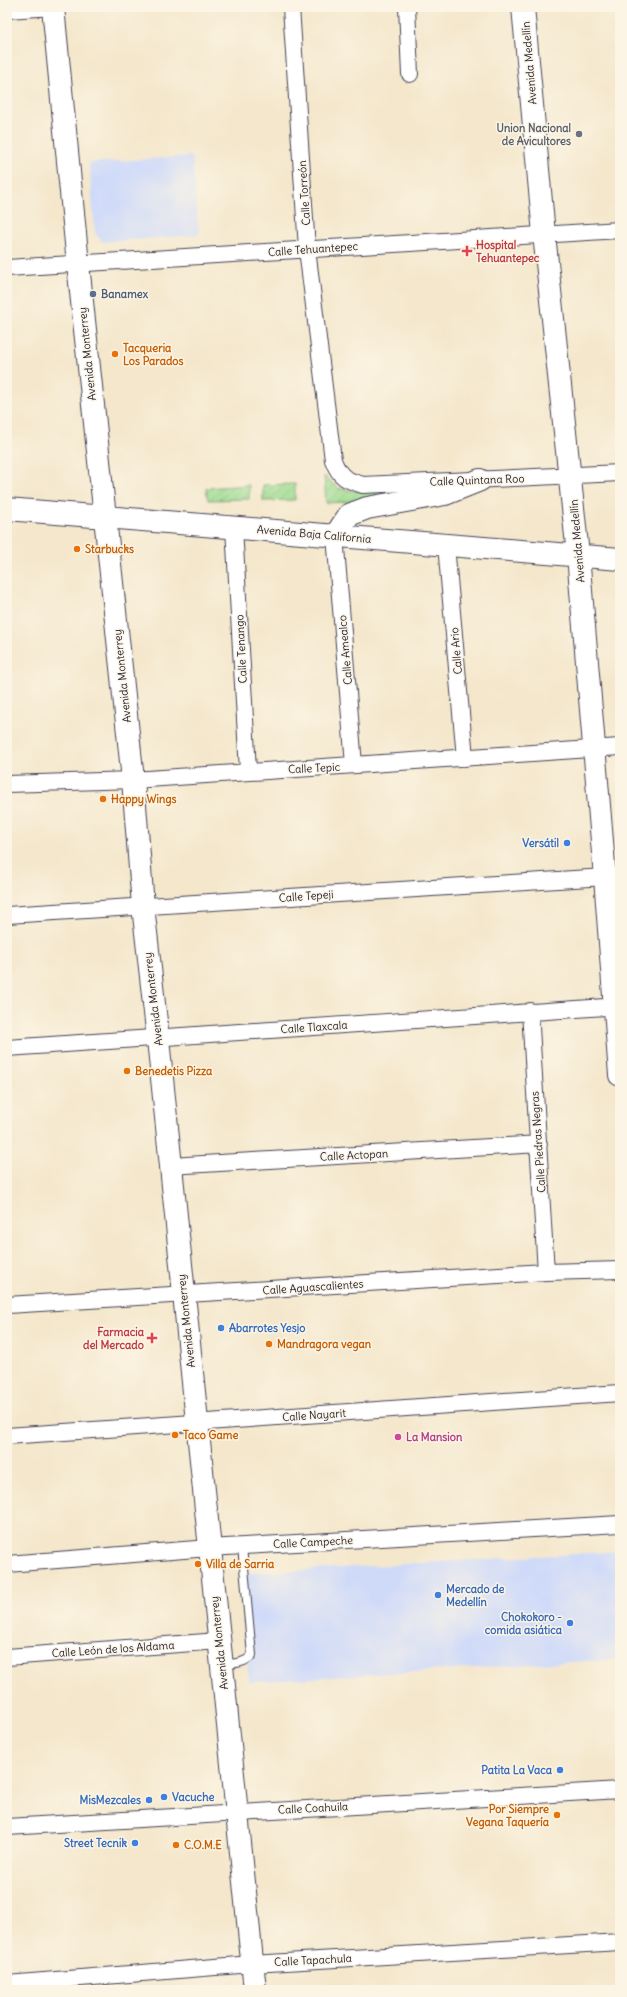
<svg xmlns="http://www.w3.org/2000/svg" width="627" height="1997" font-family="Delius,sans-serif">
  <defs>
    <pattern id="garden-furrows" width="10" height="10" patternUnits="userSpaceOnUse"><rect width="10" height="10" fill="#9edc91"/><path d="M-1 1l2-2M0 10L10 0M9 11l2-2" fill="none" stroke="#88bc7e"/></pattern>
  </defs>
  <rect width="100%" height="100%" fill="#fcf5e5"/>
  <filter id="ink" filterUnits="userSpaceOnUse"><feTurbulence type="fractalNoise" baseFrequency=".025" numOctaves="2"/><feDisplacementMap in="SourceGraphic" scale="8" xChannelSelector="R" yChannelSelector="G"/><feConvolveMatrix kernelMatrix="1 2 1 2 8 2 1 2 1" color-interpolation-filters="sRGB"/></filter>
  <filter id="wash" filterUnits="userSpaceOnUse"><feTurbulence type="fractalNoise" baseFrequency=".012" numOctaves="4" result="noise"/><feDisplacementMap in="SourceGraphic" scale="16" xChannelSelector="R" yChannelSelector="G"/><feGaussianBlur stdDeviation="0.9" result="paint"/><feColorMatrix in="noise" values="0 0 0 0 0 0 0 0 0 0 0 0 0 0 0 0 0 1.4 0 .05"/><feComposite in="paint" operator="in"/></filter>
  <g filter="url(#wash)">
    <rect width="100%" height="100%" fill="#f4e7cc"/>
    <path fill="#cfdaf9" d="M192 156 199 235 102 242 95 233 89 163Z
      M620 1551V1659L249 1682 239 1574Z"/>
    <path fill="url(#garden-furrows)" stroke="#607f66" d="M324 476 338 488 353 491 444 486 373 500 326 503Z
      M295 484V500L263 501V485Z
      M249 485V499L208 500 206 488Z"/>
  </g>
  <g filter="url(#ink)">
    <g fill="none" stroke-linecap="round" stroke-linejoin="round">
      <g stroke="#424051" stroke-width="10">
        <path id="service" d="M222 1665C233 1663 245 1664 252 1655L242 1546"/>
      </g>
      <g stroke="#424051" stroke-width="18">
        <path id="minor" d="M291 7 307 249 333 460C340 478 346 480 363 485L620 473
          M407 7 410 74
          M7 10 54 7
          M7 268 620 230
          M234 528 248 771
          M335 536 354 765
          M446 545 465 758
          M7 784 133 780 620 747
          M7 915 605 877
          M530 1011 546 1272
          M7 1048 620 1006
          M170 1166 539 1144
          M7 1305 546 1272 620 1270
          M7 1436 620 1393
          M7 1564 209 1548 620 1524
          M7 1657 219 1641
          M7 1827 620 1790
          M7 1984 252 1964 620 1942"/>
      </g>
      <g stroke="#424051" stroke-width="24">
        <path id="primary" d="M53 7 78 264 133 780 143 906 158 1039 255 1990
          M523 7 544 234 578 555 605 877 620 1075
          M7 509 620 559
          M335 536 349 515 367 508 445 494 480 480"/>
      </g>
      <use href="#service" stroke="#fff" stroke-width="8"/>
      <use href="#minor" stroke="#fff" stroke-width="16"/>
      <use href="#primary" stroke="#fff" stroke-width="22"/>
    </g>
  </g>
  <circle fill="#6b7280" stroke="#fcf5e5" stroke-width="1.5" cx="579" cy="134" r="4"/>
  <g fill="#e0444e" stroke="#fcf5e5" stroke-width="1.5">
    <path d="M465 245h4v4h4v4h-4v4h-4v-4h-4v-4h4z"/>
    <path d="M150 1332h4v4h4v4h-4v4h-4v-4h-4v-4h4z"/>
  </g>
  <circle fill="#5c6f8a" stroke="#fcf5e5" stroke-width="1.5" cx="93" cy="294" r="4"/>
  <g fill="#e8710a" stroke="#fcf5e5" stroke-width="1.5">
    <circle cx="115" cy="354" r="4"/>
    <circle cx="77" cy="549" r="4"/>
    <circle cx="103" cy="799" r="4"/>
    <circle cx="127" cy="1071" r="4"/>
    <circle cx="269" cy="1344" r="4"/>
    <circle cx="175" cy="1435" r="4"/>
    <circle cx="198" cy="1564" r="4"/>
    <circle cx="557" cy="1815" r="4"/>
    <circle cx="176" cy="1845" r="4"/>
  </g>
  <g fill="#3f7fe0" stroke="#fcf5e5" stroke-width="1.5">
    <circle cx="567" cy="843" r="4"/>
    <circle cx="221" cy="1328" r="4"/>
    <circle cx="438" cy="1595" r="4"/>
    <circle cx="570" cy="1623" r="4"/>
    <circle cx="560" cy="1770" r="4"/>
    <circle cx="164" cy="1797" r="4"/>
    <circle cx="149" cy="1800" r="4"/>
    <circle cx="135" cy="1843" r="4"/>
  </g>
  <circle fill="#d1479c" stroke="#fcf5e5" stroke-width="1.5" cx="398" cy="1437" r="4"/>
  <g text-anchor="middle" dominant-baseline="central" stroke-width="3" stroke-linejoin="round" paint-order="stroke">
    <g font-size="11" fill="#22223b" stroke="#fcf5e5">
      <text transform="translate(529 63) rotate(-95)">Avenida Medellín</text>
      <text transform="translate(304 193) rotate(-94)">Calle Torreón</text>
      <text transform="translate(313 249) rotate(-4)">Calle Tehuantepec</text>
      <text transform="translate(87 354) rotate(-96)">Avenida Monterrey</text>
      <text transform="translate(477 480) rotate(-2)">Calle Quintana Roo</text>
      <text transform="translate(314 534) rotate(5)">Avenida Baja California</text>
      <text transform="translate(577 541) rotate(-95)">Avenida Medellín</text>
      <text transform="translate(241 649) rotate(-93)">Calle Tenango</text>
      <text transform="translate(345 650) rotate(-95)">Calle Amealco</text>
      <text transform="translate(456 651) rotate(-95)">Calle Ario</text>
      <text transform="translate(122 676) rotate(-96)">Avenida Monterrey</text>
      <text transform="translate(314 768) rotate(-3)">Calle Tepic</text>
      <text transform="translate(306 896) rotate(-4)">Calle Tepeji</text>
      <text transform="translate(153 999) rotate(-97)">Avenida Monterrey</text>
      <text transform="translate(314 1027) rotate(-4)">Calle Tlaxcala</text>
      <text transform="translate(538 1142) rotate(-94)">Calle Piedras Negras</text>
      <text transform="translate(354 1155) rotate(-3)">Calle Actopan</text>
      <text transform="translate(313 1287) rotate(-4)">Calle Aguascalientes</text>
      <text transform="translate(186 1321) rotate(-96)">Avenida Monterrey</text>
      <text transform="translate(314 1415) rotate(-4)">Calle Nayarit</text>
      <text transform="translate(313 1542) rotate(-3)">Calle Campeche</text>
      <text transform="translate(219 1643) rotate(-96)">Avenida Monterrey</text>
      <text transform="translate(113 1649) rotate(-4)">Calle León de los Aldama</text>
      <text transform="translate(313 1808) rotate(-3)">Calle Coahuila</text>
      <text transform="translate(313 1960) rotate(-3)">Calle Tapachula</text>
    </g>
    <g font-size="11" font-weight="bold" fill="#5b616d" stroke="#fcf5e5" text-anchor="end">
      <text x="571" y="128">Union Nacional<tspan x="571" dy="13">de Avicultores</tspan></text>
    </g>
    <g font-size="11" font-weight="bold" fill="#be3a42" stroke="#fcf5e5" text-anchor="start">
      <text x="476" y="245">Hospital<tspan x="476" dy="13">Tehuantepec</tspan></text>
      <text x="144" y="1332" text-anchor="end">Farmacia<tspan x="144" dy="13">del Mercado</tspan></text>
    </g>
    <g font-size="11" font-weight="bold" fill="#4e5e75" stroke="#fcf5e5" text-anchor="start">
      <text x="101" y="294">Banamex</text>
    </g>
    <g font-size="11" font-weight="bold" fill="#c56008" stroke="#fcf5e5" text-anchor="start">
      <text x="123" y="348">Tacqueria<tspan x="123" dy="13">Los Parados</tspan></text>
      <text x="85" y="549">Starbucks</text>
      <text x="111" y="799">Happy Wings</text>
      <text x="135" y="1071">Benedetis Pizza</text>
      <text x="277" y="1344">Mandragora vegan</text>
      <text x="183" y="1435">Taco Game</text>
      <text x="206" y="1564">Villa de Sarria</text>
      <text x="549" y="1809" text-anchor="end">Por Siempre<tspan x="549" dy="13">Vegana Taquería</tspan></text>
      <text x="184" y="1845">C.O.M.E</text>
    </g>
    <g font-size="11" font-weight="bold" fill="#366cbe" stroke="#fcf5e5" text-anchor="end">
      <text x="559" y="843">Versátil</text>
      <text x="229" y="1328" text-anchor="start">Abarrotes Yesjo</text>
      <text x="446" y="1589" text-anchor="start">Mercado de<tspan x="446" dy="13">Medellín</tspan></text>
      <text x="562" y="1617">Chokokoro -<tspan x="562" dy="13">comida asiática</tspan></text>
      <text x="552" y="1770">Patita La Vaca</text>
      <text x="172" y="1797" text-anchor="start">Vacuche</text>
      <text x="141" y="1800">MisMezcales</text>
      <text x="127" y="1843">Street Tecnik</text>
    </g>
    <g font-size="11" font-weight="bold" fill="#b23c85" stroke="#fcf5e5" text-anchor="start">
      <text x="406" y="1437">La Mansion</text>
    </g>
  </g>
  <rect width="627" height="1997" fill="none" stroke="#fcf5e5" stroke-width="24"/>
</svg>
